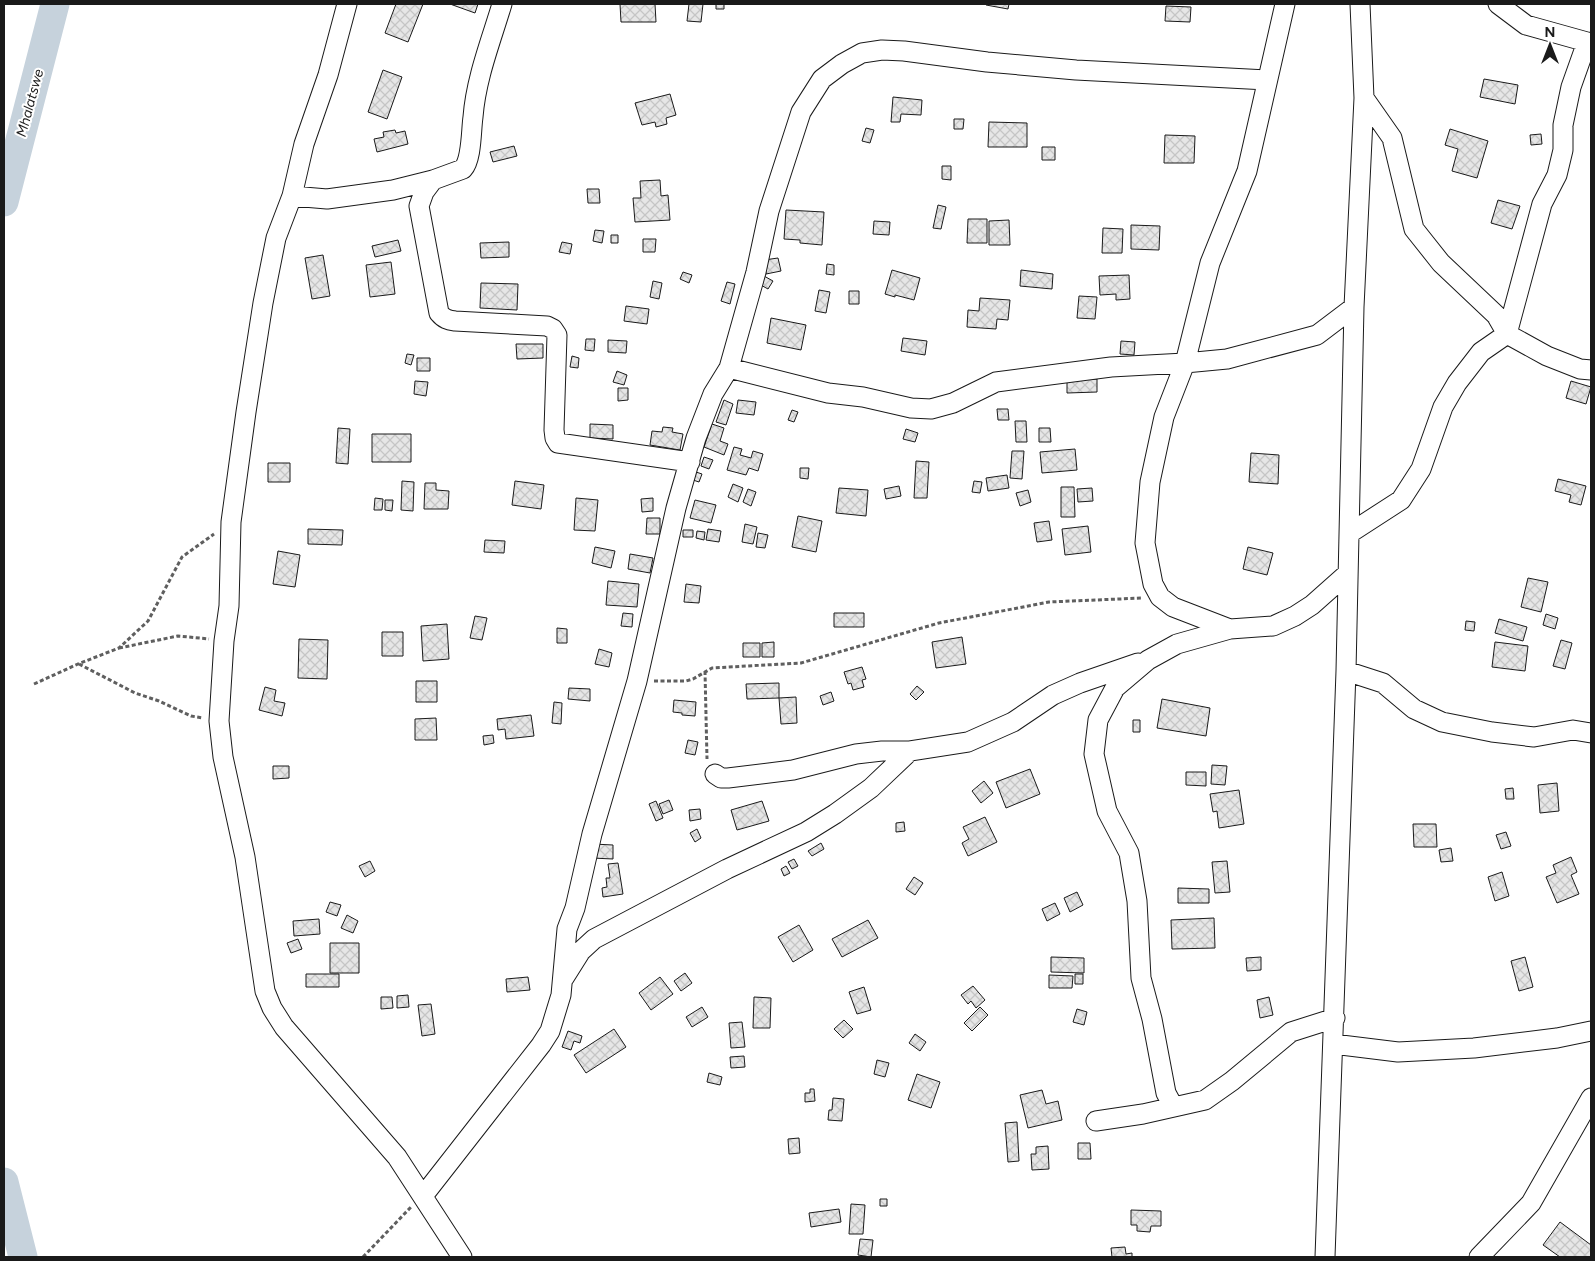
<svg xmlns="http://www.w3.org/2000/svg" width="1595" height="1261" font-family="Figtree,sans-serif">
  <defs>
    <pattern id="building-cross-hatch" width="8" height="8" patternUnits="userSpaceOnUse" patternTransform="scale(1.25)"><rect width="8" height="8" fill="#e6e6e6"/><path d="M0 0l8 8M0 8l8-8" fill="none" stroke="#c5c5c5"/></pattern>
  </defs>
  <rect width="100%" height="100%" fill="#fff"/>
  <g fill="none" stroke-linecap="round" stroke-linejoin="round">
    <path stroke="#c6d2dc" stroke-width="29" d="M4 202 55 4
      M4 1182 23 1257"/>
  </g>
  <path fill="url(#building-cross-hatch)" stroke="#1a1a1a" d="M396 4H423L408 42 385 33Z
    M450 4H478L475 13Z
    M620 4H655L656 22H621Z
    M689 4H703L701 22 687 21Z
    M716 4H724V9H716Z
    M986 4H1009L1008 9 986 5Z
    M1166 6 1191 7 1190 22 1165 21Z
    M383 70 402 77 387 119 368 112Z
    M1484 79 1518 85 1515 104 1480 97Z
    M670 94 676 115 666 118 667 124 656 127 655 122 642 125 635 103Z
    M893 97 922 100 921 115 901 114 900 122H891Z
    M954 119H964L963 129H954Z
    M989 122 1027 123V147H988Z
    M866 128 874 130 870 143 862 141Z
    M1450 129 1488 141 1477 178 1452 171 1458 149 1445 145Z
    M395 130 396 133 405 131 408 144 377 152 374 139 384 137 383 132Z
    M1541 134 1542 144 1531 145 1530 135Z
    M1165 135 1195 136 1194 163H1164Z
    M514 146 517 156 493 162 490 152Z
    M1042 147H1055V160H1042Z
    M942 166H951V180L942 179Z
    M660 180 661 196 668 195 670 220 635 222 633 198H641L640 181Z
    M587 189H599L600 203H588Z
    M1498 200 1520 206 1512 229 1491 223Z
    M938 205 946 207 941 229 933 228Z
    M786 210 824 212 822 245 800 243V240L784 239Z
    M968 219H987V243H967Z
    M1009 220 1010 245H989V221Z
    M874 221 890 222 889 235 873 234Z
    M1131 225 1160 226 1159 250 1131 249Z
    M1103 228 1123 229 1122 253H1102Z
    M595 230 604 231 602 243 593 241Z
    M611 235H618V243H611Z
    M643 239H656L655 252H643Z
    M398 240 401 251 375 257 372 246Z
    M509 242V257L481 258 480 243Z
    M562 242 572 244 570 254 559 252Z
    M323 255 330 296 312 299 305 258Z
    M778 258 781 271 766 274 764 260Z
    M391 262 395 294 370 297 366 265Z
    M827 264 834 265V275L826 274Z
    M892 270 920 278 914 300 895 295V297L885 294Z
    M1021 270 1053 274 1052 289 1020 286Z
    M683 272 692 275 689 283 680 279Z
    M1129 275 1130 299 1116 300V294L1100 295 1099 276Z
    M764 276 773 281 768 289 759 284Z
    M653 281 662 283 659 299 650 297Z
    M727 282 735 284 730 304 721 301Z
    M481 283 518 284 517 310 480 308Z
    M819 290 830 292 826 313 815 311Z
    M849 291H859V304H849Z
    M1079 296 1097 297 1095 319 1077 318Z
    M980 298 1010 300 1008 320 997 319 996 329 967 327 968 310 979 311Z
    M626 306 649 309 647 324 624 321Z
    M771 318 806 325 801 350 767 343Z
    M903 338 927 341 925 355 901 351Z
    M586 339H595L594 351 585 350Z
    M608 340 627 341 626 353 608 352Z
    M1121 341 1135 342 1134 355 1120 354Z
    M516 344H543V358L517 359Z
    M407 354 414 355 411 365 405 363Z
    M572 356 579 358 578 368 570 367Z
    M417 358H430V371H417Z
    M617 371 627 375 624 385 613 382Z
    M1097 379V392L1067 393V380Z
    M415 381 428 382 426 396 414 394Z
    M1571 381 1591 387 1586 404 1566 398Z
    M618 388H628V400L618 401Z
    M724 400 733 404 726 425 716 422Z
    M738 400 756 402 754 415 736 413Z
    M997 409H1008L1009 420H998Z
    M792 410 798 412 794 422 788 420Z
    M1015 421H1026L1027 442H1016Z
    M590 424 613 425V439L590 438Z
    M712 424 724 428 720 441 728 444 724 455 704 447Z
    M663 427 673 428 672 432 683 434 680 450 650 445 652 431 662 432Z
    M338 428 350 429 348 464 336 463Z
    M1039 428H1050L1051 442H1039Z
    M906 429 918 433 915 442 903 439Z
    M372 434H411V462H372Z
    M734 447 742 449 740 455 751 458 753 451 763 454 758 471 749 468 746 475 727 470Z
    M1075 449 1077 470 1042 473 1040 452Z
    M1012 451H1024L1022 479 1010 478Z
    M1251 453 1279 455 1278 484 1249 482Z
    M704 457 713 460 709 469 701 466Z
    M916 461 929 462 927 498H914Z
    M268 463H290V482H268Z
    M800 468H809L808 479 800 478Z
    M696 472 702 474 699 482 693 480Z
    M1007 475 1009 488 988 491 986 478Z
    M1558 479 1586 486 1581 505 1569 502 1571 495 1555 491Z
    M402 481 414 482 413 511 401 510Z
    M515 481 544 485 541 509 512 505Z
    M974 481 982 482 980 493 972 492Z
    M425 483H436V490L449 491 448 509H424Z
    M733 484 743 488 738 502 728 497Z
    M899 486 901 496 886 499 884 489Z
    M1061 487H1074L1075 517H1061Z
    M839 488 868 490 866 516 836 513Z
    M1092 488 1093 501 1078 502 1077 489Z
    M748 489 756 492 751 506 743 502Z
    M1028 490 1031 502 1020 506 1016 493Z
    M375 498 383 499 382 510H374Z
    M576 498 598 500 595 531 574 530Z
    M653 498V511L642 512 641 499Z
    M385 500H393L392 511 385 510Z
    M695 500 716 505 711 523 690 518Z
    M798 516 822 521 816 552 792 547Z
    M647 518H660V534H646Z
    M1049 521 1052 540 1037 542 1034 523Z
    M745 524 757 527 753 544 742 542Z
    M1088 526 1091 552 1065 555 1062 529Z
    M308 529 343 530 342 545 308 544Z
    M708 529 721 531 719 542 706 540Z
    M683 530H693V537H683Z
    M697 531 705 532 704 540 696 538Z
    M758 533 768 535 765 548 756 547Z
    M485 540 505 541 504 553 484 552Z
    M595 547 615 551 611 568 592 563Z
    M1248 547 1273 553 1267 575 1243 569Z
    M278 551 300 555 295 587 273 584Z
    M630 554 653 558 650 573 628 569Z
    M1528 578 1548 582 1541 612 1521 607Z
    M608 581 639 584 637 607 606 605Z
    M686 584 701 586 699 603 684 602Z
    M623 613 633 614 632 627 621 626Z
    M834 613H864V627H834Z
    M1546 614 1558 618 1555 629 1543 625Z
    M475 616 487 618 482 640 470 638Z
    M1499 619 1527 627 1523 641 1495 633Z
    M1466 621 1475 622 1474 631 1465 630Z
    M447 624 449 659 423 661 421 626Z
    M557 628 567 629V643H557Z
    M382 632H403V656H382Z
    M962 637 966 664 936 668 932 642Z
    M299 639 328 640 327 679 298 678Z
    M1561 640 1572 643 1565 669 1553 666Z
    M774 642V657H762V643Z
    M1495 642 1528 646 1525 671 1492 667Z
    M743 643H760V657H743Z
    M599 649 612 653 609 667 595 664Z
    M862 667 866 679 862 680 864 687 853 690 851 683 848 684 844 672Z
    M416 681H437V702H416Z
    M779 683V698L747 699 746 684Z
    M917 686 924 692 916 700 910 694Z
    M265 687 276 690 274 701 285 703 282 716 259 710Z
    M569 688 590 689V701L568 699Z
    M831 692 834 701 823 705 820 696Z
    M796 697 797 723 781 724 779 698Z
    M1162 699 1210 708 1206 736 1157 728Z
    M674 700 696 702 695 716 682 715V713L673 712Z
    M554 702 562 703 561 724 552 723Z
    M531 715 534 736 506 739 505 729 498 730 497 719Z
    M436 718 437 740H415V719Z
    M1133 720H1140V732H1133Z
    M493 735 494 743 484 745 483 736Z
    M688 740 698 742 695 755 685 753Z
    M1212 765 1227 766 1225 785 1211 784Z
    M273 766H289V778L273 779Z
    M1030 769 1040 794 1006 808 996 782Z
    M1186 772H1206V786L1186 785Z
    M984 781 993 793 981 803 972 791Z
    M1557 783 1559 811 1540 813 1538 785Z
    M1513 788 1514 799H1506L1505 789Z
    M1239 790 1244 824 1219 828 1217 811 1213 812 1210 794Z
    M669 800 673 810 663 814 659 804Z
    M656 801 663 818 656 821 649 804Z
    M762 801 769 821 737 830 731 810Z
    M700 809 701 819 690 821 689 810Z
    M985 817 997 842 968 856 962 843 969 839 963 827Z
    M904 822 905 831 896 832V823Z
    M1413 824H1436L1437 847H1414Z
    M697 829 701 838 695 842 690 833Z
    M1506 832 1511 846 1501 849 1496 835Z
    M821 843 824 849 812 856 808 851Z
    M593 844 613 845V859L592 858Z
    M1451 848 1453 861 1441 862 1439 850Z
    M1571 857 1577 872 1571 875 1579 894 1557 903 1546 877 1556 873 1553 865Z
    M794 859 798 866 792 869 788 862Z
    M370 861 375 871 365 877 359 866Z
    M1227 861 1230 892 1215 893 1212 862Z
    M618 863 623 894 603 897 602 888 607 887 606 878H610L608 864Z
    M786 866 790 873 784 876 781 869Z
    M1502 872 1509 896 1495 901 1488 877Z
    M914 877 923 883 915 895 906 889Z
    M1178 888 1209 889V903H1178Z
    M1077 892 1083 905 1070 912 1064 898Z
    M330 902 341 905 337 916 326 912Z
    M1055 903 1060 914 1047 921 1042 909Z
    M347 915 358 921 353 933 341 928Z
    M1214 918 1215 948 1172 949 1171 920Z
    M319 919 320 934 294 936 293 921Z
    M868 920 878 938 842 957 832 939Z
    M799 925 813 950 793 962 778 937Z
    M298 939 302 949 291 953 287 943Z
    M330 943H359V973H330Z
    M1051 957 1084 958V973L1051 972Z
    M1261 957V970L1247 971 1246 958Z
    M1525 957 1533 987 1519 991 1511 961Z
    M685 973 692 983 681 991 674 981Z
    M306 974H339V987H306Z
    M1075 974H1083V984H1075Z
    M1049 975 1073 976 1072 988H1049Z
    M528 977 530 990 507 992 506 979Z
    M660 977 673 994 651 1010 639 993Z
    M973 986 985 1000 976 1008 971 1001 968 1004 961 995Z
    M864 987 871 1010 857 1014 849 992Z
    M408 995 409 1007 397 1008V996Z
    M381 997H392L393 1008 381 1009Z
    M754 997 771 998 770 1028H753Z
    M1269 997 1273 1015 1260 1018 1257 1000Z
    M431 1004 435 1034 422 1036 418 1005Z
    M702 1007 708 1017 692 1027 686 1017Z
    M980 1007 988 1015 972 1031 964 1023Z
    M1077 1009 1087 1012 1084 1025 1073 1022Z
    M844 1020 853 1029 843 1038 834 1029Z
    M742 1022 745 1047 731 1048 729 1023Z
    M614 1029 626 1047 586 1073 574 1055Z
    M568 1031 582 1036 580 1043 574 1041 571 1050 562 1047Z
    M915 1034 926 1042 920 1051 909 1043Z
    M744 1056 745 1067 731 1068 730 1057Z
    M877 1060 889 1063 885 1077 874 1074Z
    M709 1073 722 1077 720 1085 707 1082Z
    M917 1074 940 1082 931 1108 908 1100Z
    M810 1089H814L815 1101 805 1102V1093H810Z
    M1042 1090 1046 1104 1058 1101 1062 1120 1028 1128 1020 1095Z
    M833 1098 844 1099 842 1121 828 1120 829 1110H832Z
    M1017 1122 1019 1161 1008 1162 1005 1123Z
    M799 1138 800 1153 789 1154 788 1139Z
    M1078 1143H1090L1091 1159H1078Z
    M1048 1146 1049 1169 1032 1170 1031 1154H1036V1147Z
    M880 1199H887V1206H880Z
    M851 1204 865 1205 863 1234H849Z
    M839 1209 841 1222 811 1227 809 1213Z
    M1131 1210 1161 1211V1226H1151L1150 1232 1137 1231V1225H1131Z
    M1560 1222 1591 1245V1257H1560L1543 1245Z
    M860 1239 873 1240 871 1257 858 1255Z
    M1125 1247 1126 1254 1132 1253V1257H1112L1111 1248Z"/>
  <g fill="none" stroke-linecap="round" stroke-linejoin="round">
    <g stroke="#1a1a1a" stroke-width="21">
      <path id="minor" d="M1285 4 1247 171 1210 263 1185 363 1227 359 1317 335 1354 307
        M1498 4 1526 25 1587 42
        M1364 98 1392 138 1414 229 1441 263 1496 315 1507 334 1547 356 1580 369 1591 370
        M433 180 424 192 419 206 439 313C444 319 448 320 455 321L547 326 553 329 557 335 554 430 555 438 558 443 690 462
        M292 196 304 144 328 75 347 4
        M729 368 756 272 769 211 801 112 822 79 842 64 862 53 882 50 904 51 987 62 1076 70 1267 80
        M1350 533 1401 500 1421 469 1443 407 1457 383 1481 352 1507 334 1542 204 1557 175 1563 150V125L1571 87 1587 42 1591 43
        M1346 671 1383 683 1414 709 1442 722 1492 732 1534 737 1573 730 1591 733
        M715 774 721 778H728L793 770 856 754 882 751H910L968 742 1013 722 1053 695 1080 683 1138 663
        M564 978 581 951 594 939 727 869 806 832 835 814 871 788 910 751
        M1333 1044 1398 1052 1474 1048 1557 1038 1591 1031
        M1173 1106 1166 1093 1152 1019 1141 978 1137 901 1129 853 1107 811 1094 754 1098 720 1115 688 1148 660 1177 644 1230 629
        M1096 1121 1143 1114 1205 1100 1232 1081 1291 1032 1335 1018
        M423 1196 541 1045 550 1031 561 995 567 929 575 908 592 834 637 681 676 508 696 438 713 394 729 368 828 393 863 397 911 408 931 409 953 403 996 382 1111 367 1185 363 1164 417 1150 482 1145 543 1153 584 1160 597 1173 607 1230 629 1273 626 1295 616 1312 605 1348 573
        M462 1257 397 1157 284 1027 272 1008 265 991 245 857 223 757 219 721 224 641 229 606 231 522 246 412 263 303 276 238 292 196 327 199 393 190 433 180 463 169C472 159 471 130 473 117 476 78 491 41 502 4
        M1325 1257 1346 671 1354 307 1364 98 1360 4
        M1479 1257 1531 1203 1591 1098"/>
    </g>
    <path stroke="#5f5f5f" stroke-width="3" stroke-dasharray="4 2.5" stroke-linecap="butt" d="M119 648 178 636 209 639
      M79 664 135 693 159 701 191 716 203 718
      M705 671 707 759
      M654 681H686L693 679 712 668 801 663 939 623 1049 602 1142 598
      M34 684 78 664 119 648 148 621 182 557 214 534
      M363 1257 411 1207"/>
    <use href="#minor" stroke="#fff" stroke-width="19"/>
  </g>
  <g text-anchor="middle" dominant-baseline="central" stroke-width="4" stroke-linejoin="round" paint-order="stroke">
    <g font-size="14" font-style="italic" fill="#1a1a1a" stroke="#fff">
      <text transform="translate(30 103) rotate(-75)">Mhalatswe</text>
    </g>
  </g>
  <rect width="1595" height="1261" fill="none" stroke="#1a1a1a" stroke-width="10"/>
  <g transform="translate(1550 45)" stroke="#ffffff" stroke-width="4" paint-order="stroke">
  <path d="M0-4L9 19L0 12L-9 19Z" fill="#1a1a1a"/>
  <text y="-8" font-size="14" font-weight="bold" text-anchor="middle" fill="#1a1a1a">N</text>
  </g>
</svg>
